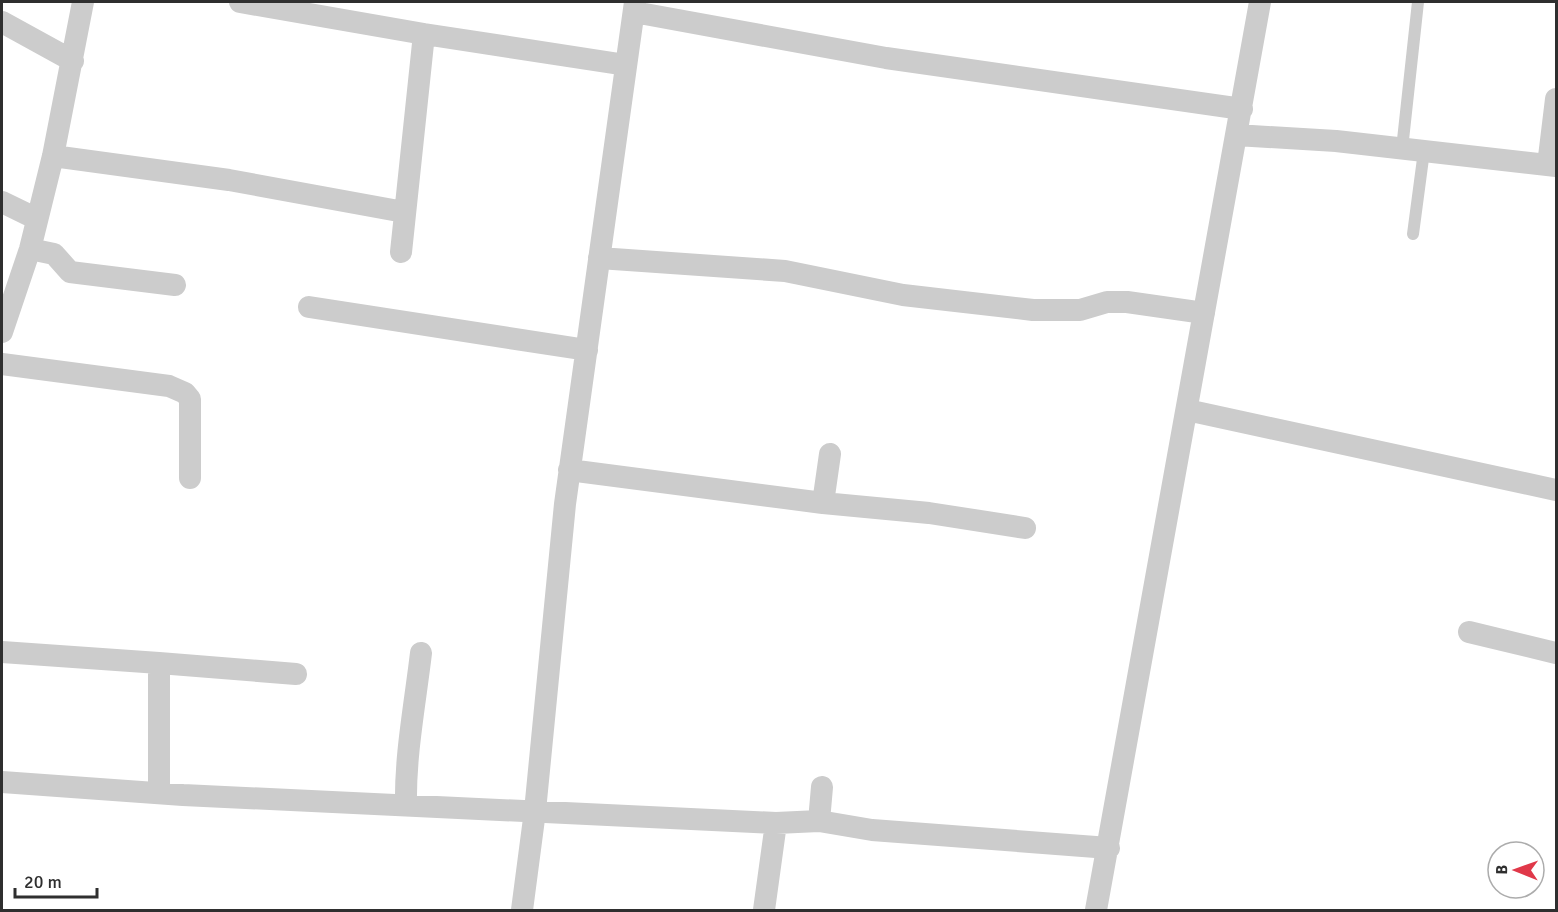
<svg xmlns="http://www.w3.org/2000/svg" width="1558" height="912" font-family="Signika,sans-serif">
  <rect width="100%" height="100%" fill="#fff"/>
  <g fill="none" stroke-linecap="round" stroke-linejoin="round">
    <path stroke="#ccc" stroke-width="12" d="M1402 149 1418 2
      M1413 234 1424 151"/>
    <path stroke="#ccc" stroke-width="22" d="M240 2 424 34 401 252
      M634 12 886 58 1242 109
      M2 22 73 61
      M424 34 626 65
      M1236 135 1336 141 1556 166
      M53 156 229 180 404 212
      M1548 165 1556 99
      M2 202 37 219
      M30 249 54 254 70 272 175 285
      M599 258 785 271 903 295 1033 310H1080L1107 302H1127L1204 313
      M309 307 587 350
      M2 332 30 249 53 156 83 2
      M2 364 169 386 185 393 190 399V478
      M1187 410 1556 490
      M569 470 823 503 929 513 1025 528
      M823 503 830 454
      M1469 632 1556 653
      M2 652 159 663V793
      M159 663 296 674
      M2 782 183 795 776 823 764 910
      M406 805C405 755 415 704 421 653
      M819 821 822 787
      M776 823 819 821 872 830 1109 848
      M522 910 535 811 565 504 635 2
      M1096 910 1260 2"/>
  </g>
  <rect width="1558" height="912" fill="none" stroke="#2f2f2f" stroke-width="6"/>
  <g transform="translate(1516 870) rotate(271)"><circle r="28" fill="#ffffff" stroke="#acacac" stroke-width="1.5"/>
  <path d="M0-4.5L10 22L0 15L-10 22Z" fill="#e03849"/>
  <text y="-9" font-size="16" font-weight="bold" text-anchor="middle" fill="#2f2f2f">B</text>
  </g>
  <path d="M15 888v9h82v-9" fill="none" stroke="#2f2f2f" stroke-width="3"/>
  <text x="24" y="888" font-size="18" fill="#2f2f2f" stroke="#ffffff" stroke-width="4.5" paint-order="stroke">20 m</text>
</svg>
